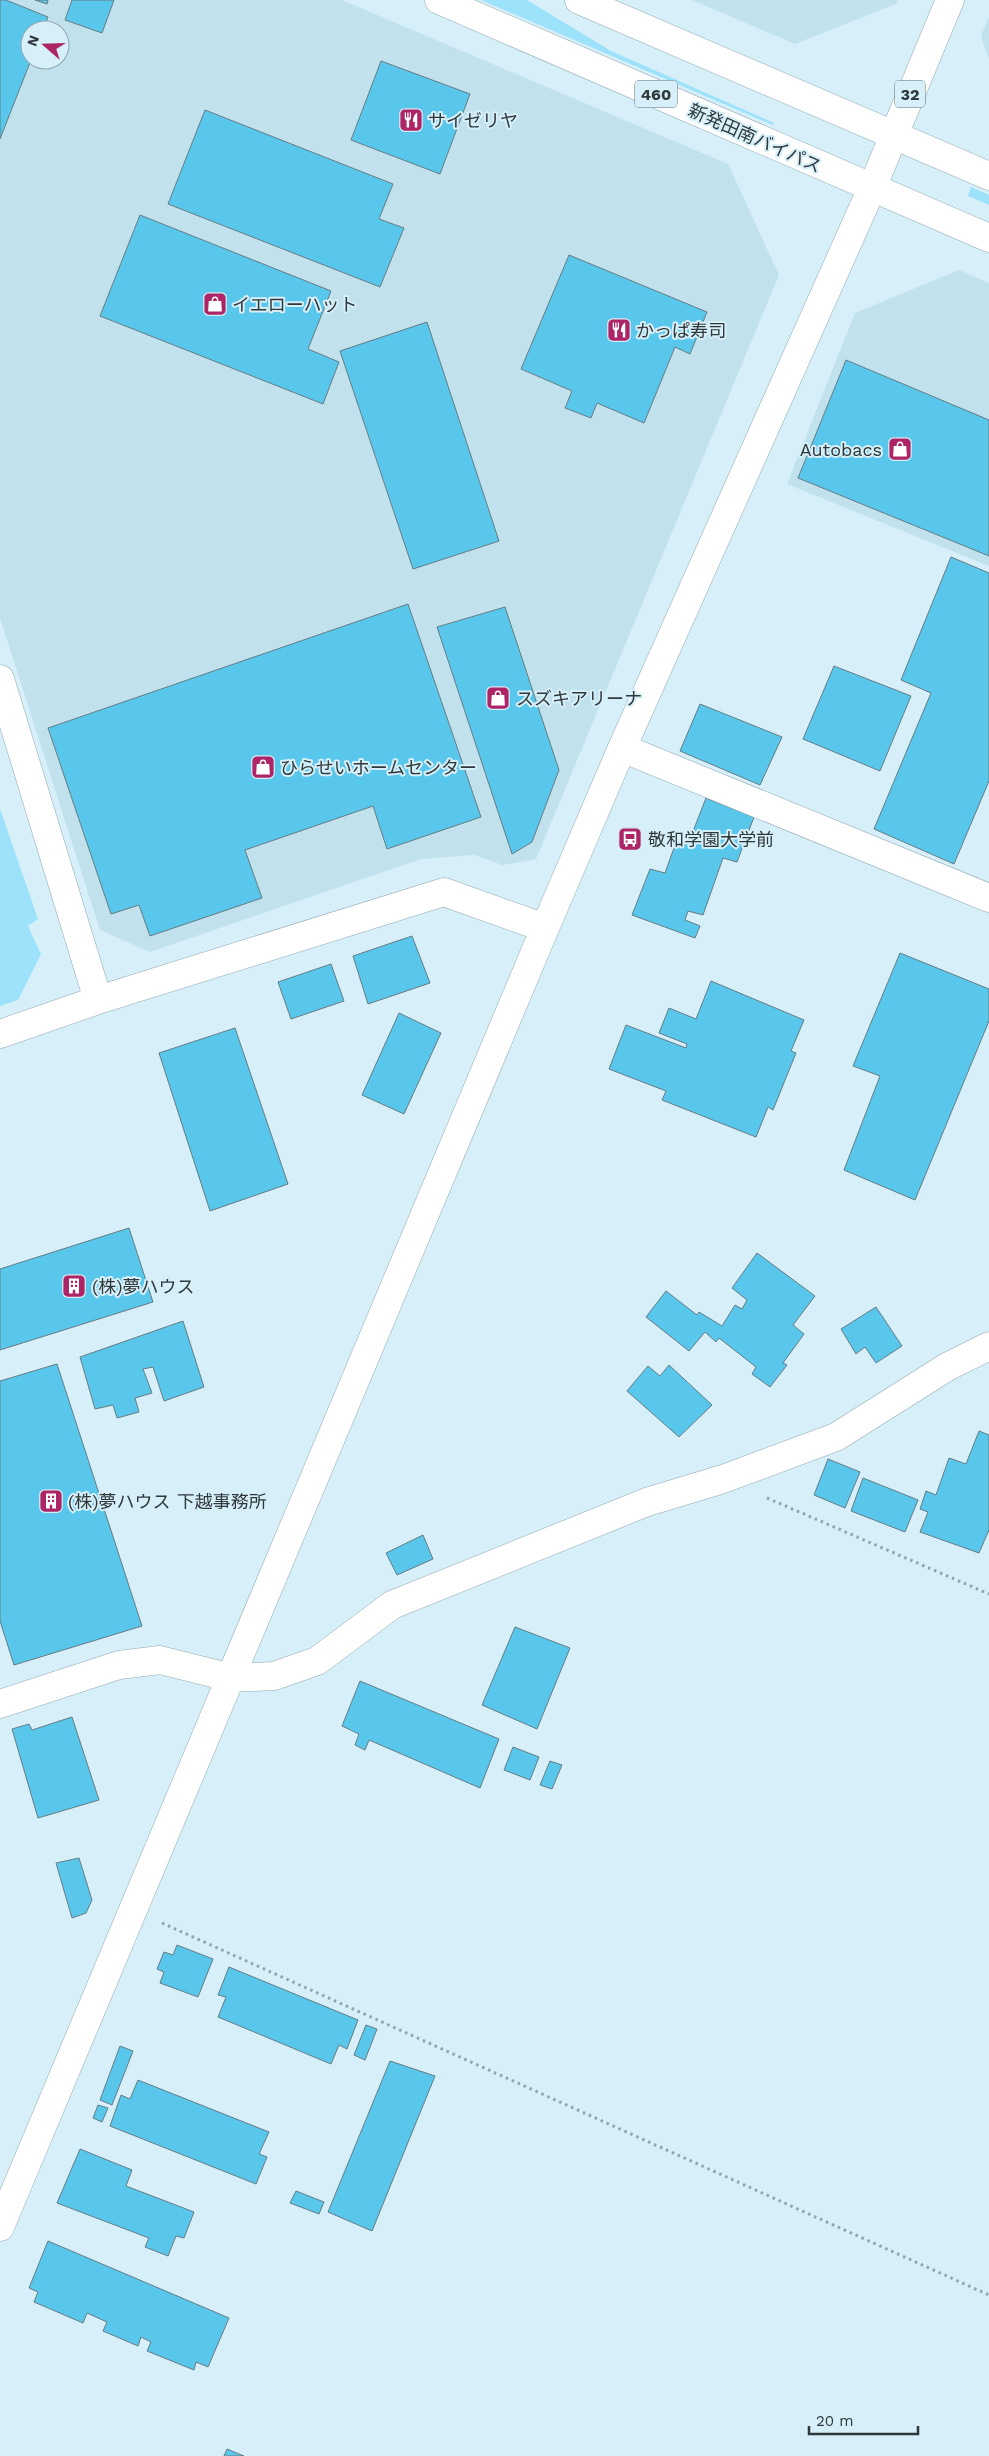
<svg xmlns="http://www.w3.org/2000/svg" width="989" height="2456" font-family="'Work Sans','Noto Sans JP',sans-serif">
  <rect width="100%" height="100%" fill="#d6eff8"/>
  <path fill="#c1e2ed" fill-rule="evenodd" d="M0 0H342L728 164 779 275 536 859 502 865 475 855 421 859 150 952 100 930 0 618ZM30 30H60V60H30Z
    M692 0H898L896 4 795 44Z
    M989 17V59L981 36Z
    M959 270 989 283V566L787 484 855 313Z"/>
  <path fill="#9de2fb" d="M481 0H527L611 51 774 123 773 125Z
    M971 187 989 195V205L968 196Z
    M0 809 38 919 28 926 41 954 18 1000 0 1006Z"/>
  <path fill="#58c7eb" stroke="#657c84" d="M0 0H6L48 17 43 30H30L31 60 0 139Z
    M35 0H48L47 4Z
    M72 0H114L102 33 65 20Z
    M381 61 470 94 440 174 351 140Z
    M205 110 393 184 379 219 404 228 380 287 168 204Z
    M140 215 331 291 308 349 339 362 323 404 100 316Z
    M569 255 707 312 690 354 675 347 644 423 597 403 591 418 565 408 572 391 521 369Z
    M427 322 499 541 413 569 340 351Z
    M846 360 989 420V556L798 478Z
    M951 557 989 573V781L954 864 874 829 931 693 901 680Z
    M408 604 481 817 387 849 373 806 245 850 262 898 150 936 139 905 111 914 48 728Z
    M505 607 559 770 532 842 512 854 437 627Z
    M834 666 911 696 880 771 803 739Z
    M700 704 782 737 760 785 680 751Z
    M706 798 754 817 737 862 723 858 703 915 688 911 685 920 700 926 695 938 632 915 650 869 665 873 679 834 690 839Z
    M412 936 430 983 368 1004 353 956Z
    M900 953 989 989V1021L915 1200 844 1170 880 1076 853 1066Z
    M331 964 344 1001 291 1019 278 982Z
    M711 981 804 1020 791 1051 796 1053 773 1110 768 1107 756 1137 662 1100 666 1091 609 1069 626 1025 686 1048 687 1044 659 1033 669 1008 696 1019Z
    M399 1013 441 1033 404 1114 362 1095Z
    M235 1028 288 1184 210 1211 159 1053Z
    M129 1228 153 1302 0 1350V1269Z
    M757 1253 815 1296 793 1325 804 1334 783 1363 787 1365 770 1387 752 1374 756 1367 719 1338 716 1342 705 1332 689 1351 646 1317 666 1291 697 1315 699 1312 722 1326 735 1305 742 1309 747 1300 732 1288Z
    M876 1307 902 1346 876 1363 865 1347 856 1354 841 1329Z
    M183 1321 204 1387 164 1401 153 1367 143 1369 152 1393 135 1398 139 1412 117 1418 113 1405 95 1409 80 1357Z
    M57 1364 142 1626 14 1665 0 1621V1381Z
    M669 1365 712 1405 679 1437 627 1391 648 1366 660 1376Z
    M979 1431 989 1435V1530L979 1553 920 1532 928 1512 920 1509 926 1491 936 1495 949 1458 966 1464Z
    M828 1459 860 1472 845 1508 814 1495Z
    M863 1478 918 1500 905 1532 851 1511Z
    M423 1535 433 1559 397 1575 386 1553Z
    M515 1627 570 1648 537 1729 482 1705Z
    M360 1681 499 1739 480 1788 369 1740 365 1750 355 1745 359 1734 342 1726Z
    M72 1717 99 1800 38 1818 12 1729 29 1724 32 1730Z
    M513 1747 539 1757 530 1780 504 1770Z
    M550 1761 562 1765 552 1789 540 1785Z
    M79 1858 92 1900 86 1913 72 1918 56 1863Z
    M177 1945 213 1959 198 1997 160 1983 164 1972 157 1969 164 1952 173 1955Z
    M229 1967 358 2020 347 2049 339 2045 331 2064 218 2017 226 1997 218 1995Z
    M366 2025 377 2029 365 2060 354 2055Z
    M120 2046 133 2051 112 2105 100 2100Z
    M390 2061 435 2076 372 2231 328 2212Z
    M138 2080 269 2132 259 2154 267 2157 256 2184 110 2126 121 2095 130 2099Z
    M98 2105 108 2108 102 2122 93 2118Z
    M80 2149 132 2170 126 2186 194 2212 184 2238 176 2236 168 2256 145 2247 149 2238 57 2203Z
    M296 2191 324 2202 319 2214 290 2203Z
    M48 2241 229 2318 208 2367 196 2362 194 2370 147 2351 151 2342 141 2337 138 2346 103 2331 107 2322 87 2313 83 2323 34 2302 38 2292 29 2288Z
    M227 2449 244 2456H224Z"/>
  <g fill="none" stroke-linecap="round" stroke-linejoin="round">
    <g stroke="#92a9b2" stroke-width="29">
      <path id="minor" d="M0 679 98 1000
        M622 748 989 898
        M0 1034 98 1000 444 892 545 928
        M0 1704 119 1665 160 1660 232 1678 274 1676 317 1661 392 1605 647 1502 723 1479 836 1437 947 1367 989 1346
        M0 2227 545 928 622 748 872 188"/>
    </g>
    <g stroke="#92a9b2" stroke-width="29">
      <path id="major" d="M872 188 950 0"/>
    </g>
    <g stroke="#92a9b2" stroke-width="29">
      <path id="highway" d="M439 0 989 238
        M579 0 989 176"/>
    </g>
    <path stroke="#90a3aa" stroke-width="3" stroke-dasharray="2.5 4" stroke-linecap="butt" d="M767 1498 989 1594
      M162 1923 989 2295"/>
    <use href="#minor" stroke="#fff" stroke-width="28"/>
    <use href="#major" stroke="#fff" stroke-width="28"/>
    <use href="#highway" stroke="#fff" stroke-width="28"/>
  </g>
  <defs>
    <g id="restaurant-square" transform="scale(1.25)"><rect x="-9" y="-9" width="18" height="18" rx="4" fill="#ae2567" stroke="#d6eff8"/><path d="M-5-6h1v4h1v-4h1v4h1v-4h1v5L-1.5 .5V6h-2V.5L-5-1ZM5-6V6H3V1.5H1.5Q1.5-4 5-6Z" fill="#fff"/></g>
    <g id="shop-square" transform="scale(1.25)"><rect x="-9" y="-9" width="18" height="18" rx="4" fill="#ae2567" stroke="#d6eff8"/><path d="M-5-2.5h2.3a2.7 3.5 0 0 1 5.4 0H5L5.5 6h-11ZM-1.5-2.5h3a1.5 2.3 0 0 0-3 0Z" fill="#fff"/></g>
    <g id="bus-square" transform="scale(1.25)"><rect x="-9" y="-9" width="18" height="18" rx="4" fill="#ae2567" stroke="#d6eff8"/><path d="M-5-6H5V4H4V6H2V4H-2V6H-4V4H-5ZM-3.5-4V0h7V-4ZM-3.5 1.2v1.5H-2V1.2ZM2 1.2v1.5H3.5V1.2Z" fill="#fff"/></g>
    <g id="building-square" transform="scale(1.25)"><rect x="-9" y="-9" width="18" height="18" rx="4" fill="#ae2567" stroke="#d6eff8"/><path d="M-4-6H4V6H1V3H-1V6H-4ZM-2.5-4.3h1.7v1.8h-1.7ZM.8-4.3h1.7v1.8H.8ZM-2.5-1h1.7V.8h-1.7ZM.8-1h1.7V.8H.8Z" fill="#fff"/></g>
  </defs>
  <g fill-rule="evenodd">
    <use href="#restaurant-square" x="411" y="120"/>
    <use href="#shop-square" x="215" y="304"/>
    <use href="#restaurant-square" x="619" y="330"/>
    <use href="#shop-square" x="900" y="449"/>
    <use href="#shop-square" x="498" y="698"/>
    <use href="#shop-square" x="263" y="767"/>
    <use href="#bus-square" x="630" y="839"/>
    <use href="#building-square" x="74" y="1286"/>
    <use href="#building-square" x="51" y="1501"/>
  </g>
  <g text-anchor="middle" dominant-baseline="central" stroke-width="4" stroke-linejoin="round" paint-order="stroke">
    <g fill="#d6eff8" stroke="#617074" stroke-width="1">
      <rect x="635" y="80.5" width="42" height="27" rx="4"/>
      <rect x="895" y="80.5" width="30" height="27" rx="4"/>
    </g>
    <g font-size="16" font-weight="bold" fill="#2f393c">
      <text x="656" y="94">460</text>
      <text x="910" y="94">32</text>
    </g>
    <g font-size="18" fill="#2f393c" stroke="#d6eff8" text-anchor="start">
      <text x="428" y="120">サイゼリヤ</text>
      <text x="232" y="304">イエローハット</text>
      <text x="636" y="330">かっぱ寿司</text>
      <text x="882" y="449" text-anchor="end">Autobacs</text>
      <text x="516" y="698">スズキアリーナ</text>
      <text x="280" y="767">ひらせいホームセンター</text>
      <text x="648" y="839">敬和学園大学前</text>
      <text x="92" y="1286">(株)夢ハウス</text>
      <text x="68" y="1501">(株)夢ハウス 下越事務所</text>
    </g>
    <g font-size="18" fill="#2f393c" stroke="#d6eff8">
      <text transform="translate(755 138) rotate(24)">新発田南バイパス</text>
    </g>
  </g>
  <g transform="translate(45 45) rotate(290)"><circle r="24" fill="#d6eff8" stroke="#93a6ad"/>
  <path d="M0-4L9 19L0 12L-9 19Z" fill="#ae2567"/>
  <text y="-8" font-size="14" font-weight="bold" text-anchor="middle" fill="#2f393c">N</text>
  </g>
  <path d="M809 2426v8h109v-8" fill="none" stroke="#2f393c" stroke-width="2.5"/>
  <text x="816" y="2426" font-size="15" fill="#2f393c" stroke="#d6eff8" stroke-width="4" paint-order="stroke">20 m</text>
</svg>
